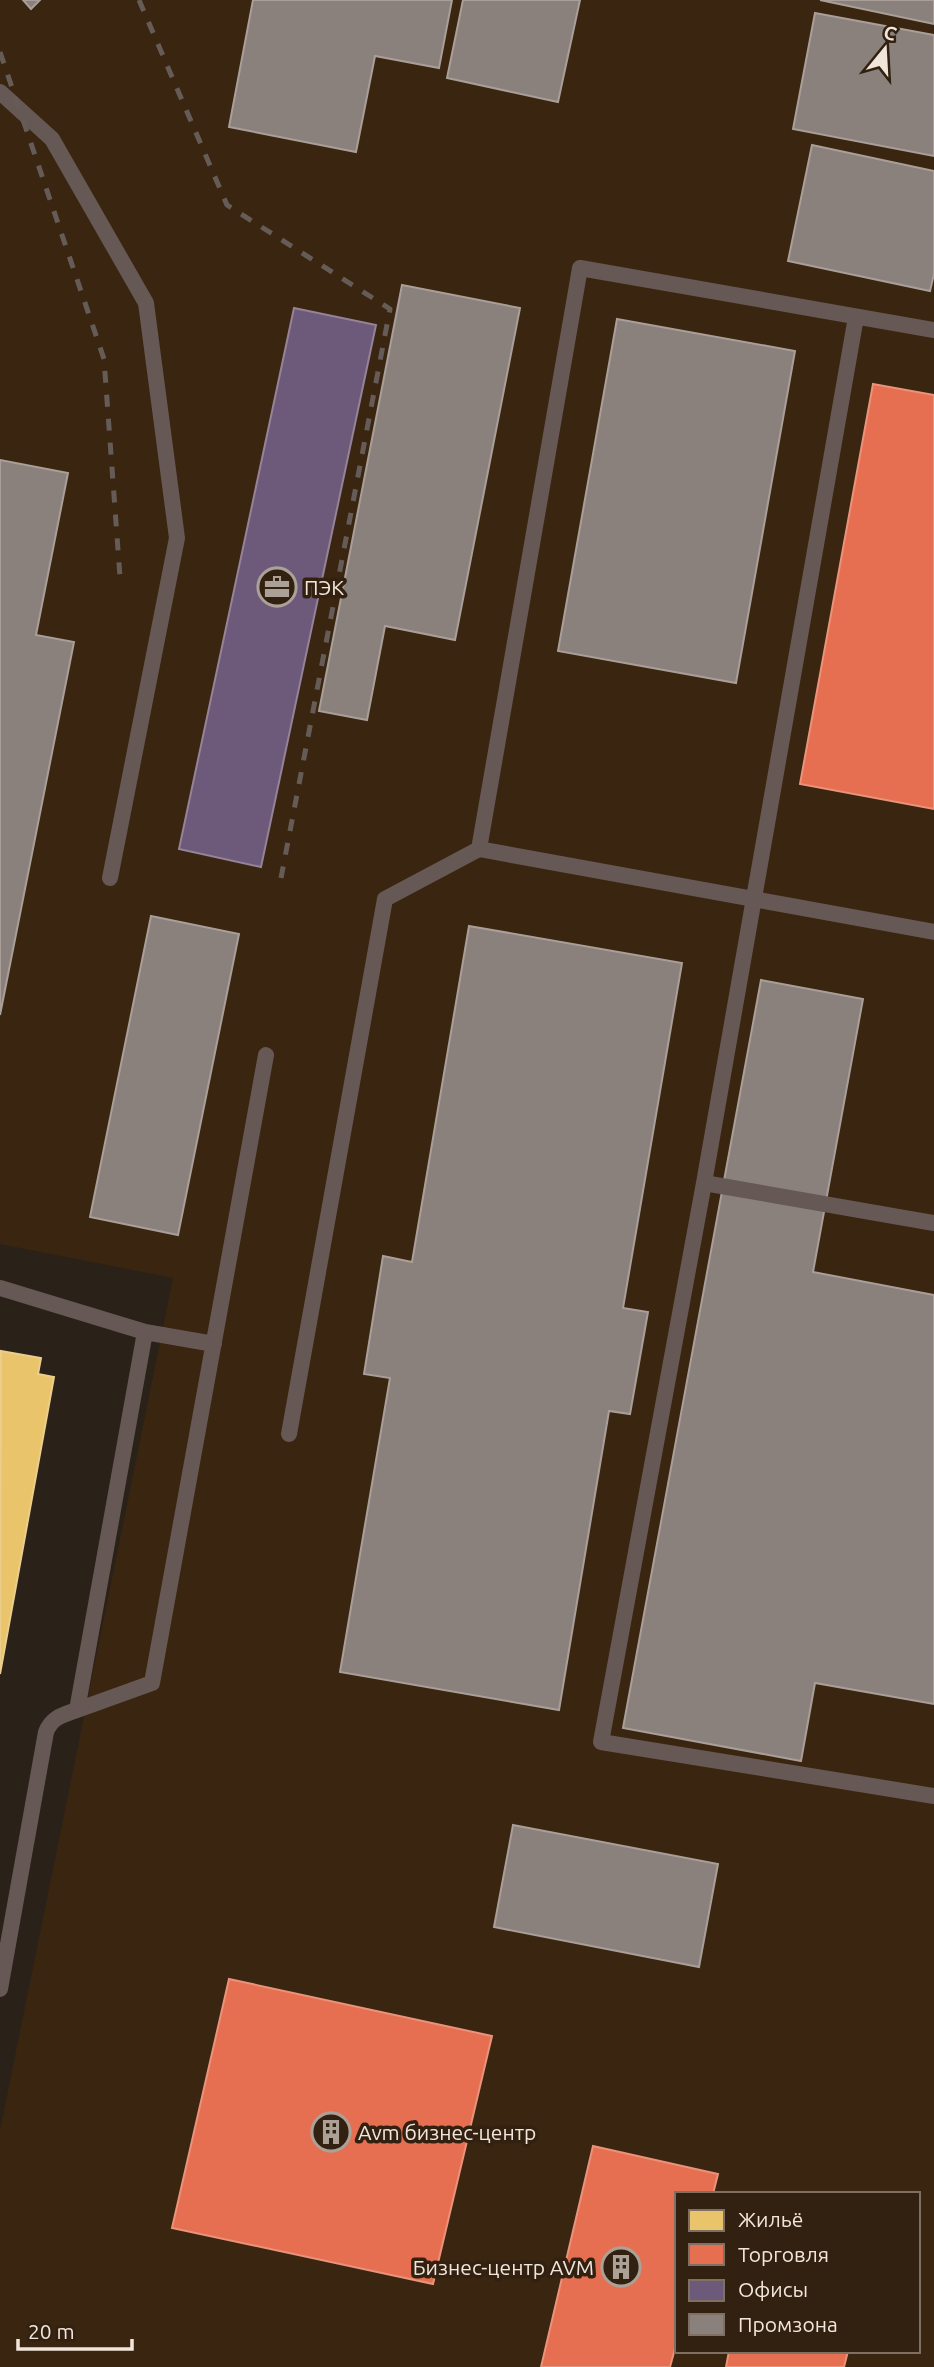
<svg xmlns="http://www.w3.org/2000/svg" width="934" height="2367" font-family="Ubuntu,sans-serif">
  <rect width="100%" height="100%" fill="#2a2118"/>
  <path fill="#3a2510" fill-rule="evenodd" d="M0 0H934V2367H0V2130L173 1278 0 1244ZM677 2194H918V2351H677Z"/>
  <path fill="#e9c46a" stroke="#ecce8c" stroke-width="2" d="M1 1351 41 1358 38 1374 54 1377 0 1674Z"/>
  <path fill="#e76f51" stroke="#ea937a" stroke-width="2" d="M873 384 934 395V809L800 784Z
    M229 1979 492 2036 433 2284 172 2228Z
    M593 2146 718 2174 713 2194H677V2341L670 2367H541Z
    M729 2351H848L844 2367H726Z"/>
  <path fill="#6d597a" stroke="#958397" stroke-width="2" d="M294 308 376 325 261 867 179 849Z"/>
  <path fill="#8a817c" stroke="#a99f98" stroke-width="2" d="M23 0H40L31 9Z
    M253 0H452L439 68 375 56 356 152 229 127Z
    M463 0H580L558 102 447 78Z
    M820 0H934V24Z
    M815 13 934 35V156L793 129Z
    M812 145 934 171V274L930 291 788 261Z
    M402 285 520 308 455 640 385 626 367 720 319 711Z
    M617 319 795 351 736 683 558 651Z
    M0 460 68 473 36 635 74 642 0 1015Z
    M151 916 239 934 178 1235 90 1217Z
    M469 926 682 963 623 1308 648 1312 630 1414 609 1411 559 1710 340 1672 390 1378 364 1374 383 1256 412 1262Z
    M761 980 863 999 813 1272 934 1295V1704L815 1683 801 1761 623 1728Z
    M513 1825 718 1864 699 1967 494 1927Z"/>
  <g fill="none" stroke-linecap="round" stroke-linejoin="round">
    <path stroke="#665854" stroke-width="16" d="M0 92 52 139 146 303 177 538 110 878
      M856 317 704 1183 601 1742 934 1796
      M479 849 934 932
      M704 1183 934 1223
      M0 1288 145 1332 77 1710C63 1715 52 1717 46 1732L0 1989
      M145 1332 214 1344
      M289 1434 385 899 479 849 580 268 934 330
      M77 1710 152 1683 266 1055"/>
    <path stroke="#665c57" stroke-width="5" stroke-dasharray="12 12" stroke-linecap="butt" d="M139 0 227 205 390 309 281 878
      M0 52 104 359 120 577"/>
  </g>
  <defs>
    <g id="office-ring" transform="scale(2.0125)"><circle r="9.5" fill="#322110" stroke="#aca197" stroke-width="1.5"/><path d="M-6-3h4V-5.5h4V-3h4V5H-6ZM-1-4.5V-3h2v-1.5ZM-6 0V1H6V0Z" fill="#aca197"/></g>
    <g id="building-ring" transform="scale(2.0125)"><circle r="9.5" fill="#322110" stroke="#aca197" stroke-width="1.5"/><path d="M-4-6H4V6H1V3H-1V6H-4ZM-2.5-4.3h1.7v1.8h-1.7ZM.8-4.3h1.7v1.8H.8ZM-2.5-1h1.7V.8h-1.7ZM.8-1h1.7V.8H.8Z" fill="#aca197"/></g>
  </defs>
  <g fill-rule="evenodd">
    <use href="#office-ring" x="277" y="587"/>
    <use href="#building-ring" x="331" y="2132"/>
    <use href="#building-ring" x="621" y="2267"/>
  </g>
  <g text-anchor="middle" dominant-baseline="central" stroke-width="7" stroke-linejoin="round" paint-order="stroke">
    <g font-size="21" fill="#f2e6db" stroke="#322110" text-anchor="start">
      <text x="304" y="587">ПЭК</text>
      <text x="358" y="2132">Avm бизнес-центр</text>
      <text x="594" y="2267" text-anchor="end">Бизнес-центр AVM</text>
    </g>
  </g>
  <rect x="675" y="2192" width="245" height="161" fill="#322110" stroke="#7f7061" stroke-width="2"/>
  <rect x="689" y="2210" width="35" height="21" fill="#e9c46a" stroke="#7f7061" stroke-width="2"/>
  <text x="738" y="2227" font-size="21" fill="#f2e6db">Жильё</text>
  <rect x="689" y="2244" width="35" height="21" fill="#e76f51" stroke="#7f7061" stroke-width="2"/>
  <text x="738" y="2262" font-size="21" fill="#f2e6db">Торговля</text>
  <rect x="689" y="2280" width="35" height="21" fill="#6d597a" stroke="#7f7061" stroke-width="2"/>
  <text x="738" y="2297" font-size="21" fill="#f2e6db">Офисы</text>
  <rect x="689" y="2314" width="35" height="21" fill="#8a817c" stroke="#7f7061" stroke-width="2"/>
  <text x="738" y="2332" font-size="21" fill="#f2e6db">Промзона</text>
  <g transform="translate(885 49) rotate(18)" stroke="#322110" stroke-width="5" paint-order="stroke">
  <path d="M0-5L12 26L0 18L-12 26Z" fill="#f2e6db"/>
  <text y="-10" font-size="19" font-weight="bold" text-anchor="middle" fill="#f2e6db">С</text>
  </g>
  <path d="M18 2339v10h114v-10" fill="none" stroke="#f2e6db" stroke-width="3.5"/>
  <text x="28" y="2339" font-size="21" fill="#f2e6db" stroke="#322110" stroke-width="5" paint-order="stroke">20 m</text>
</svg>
